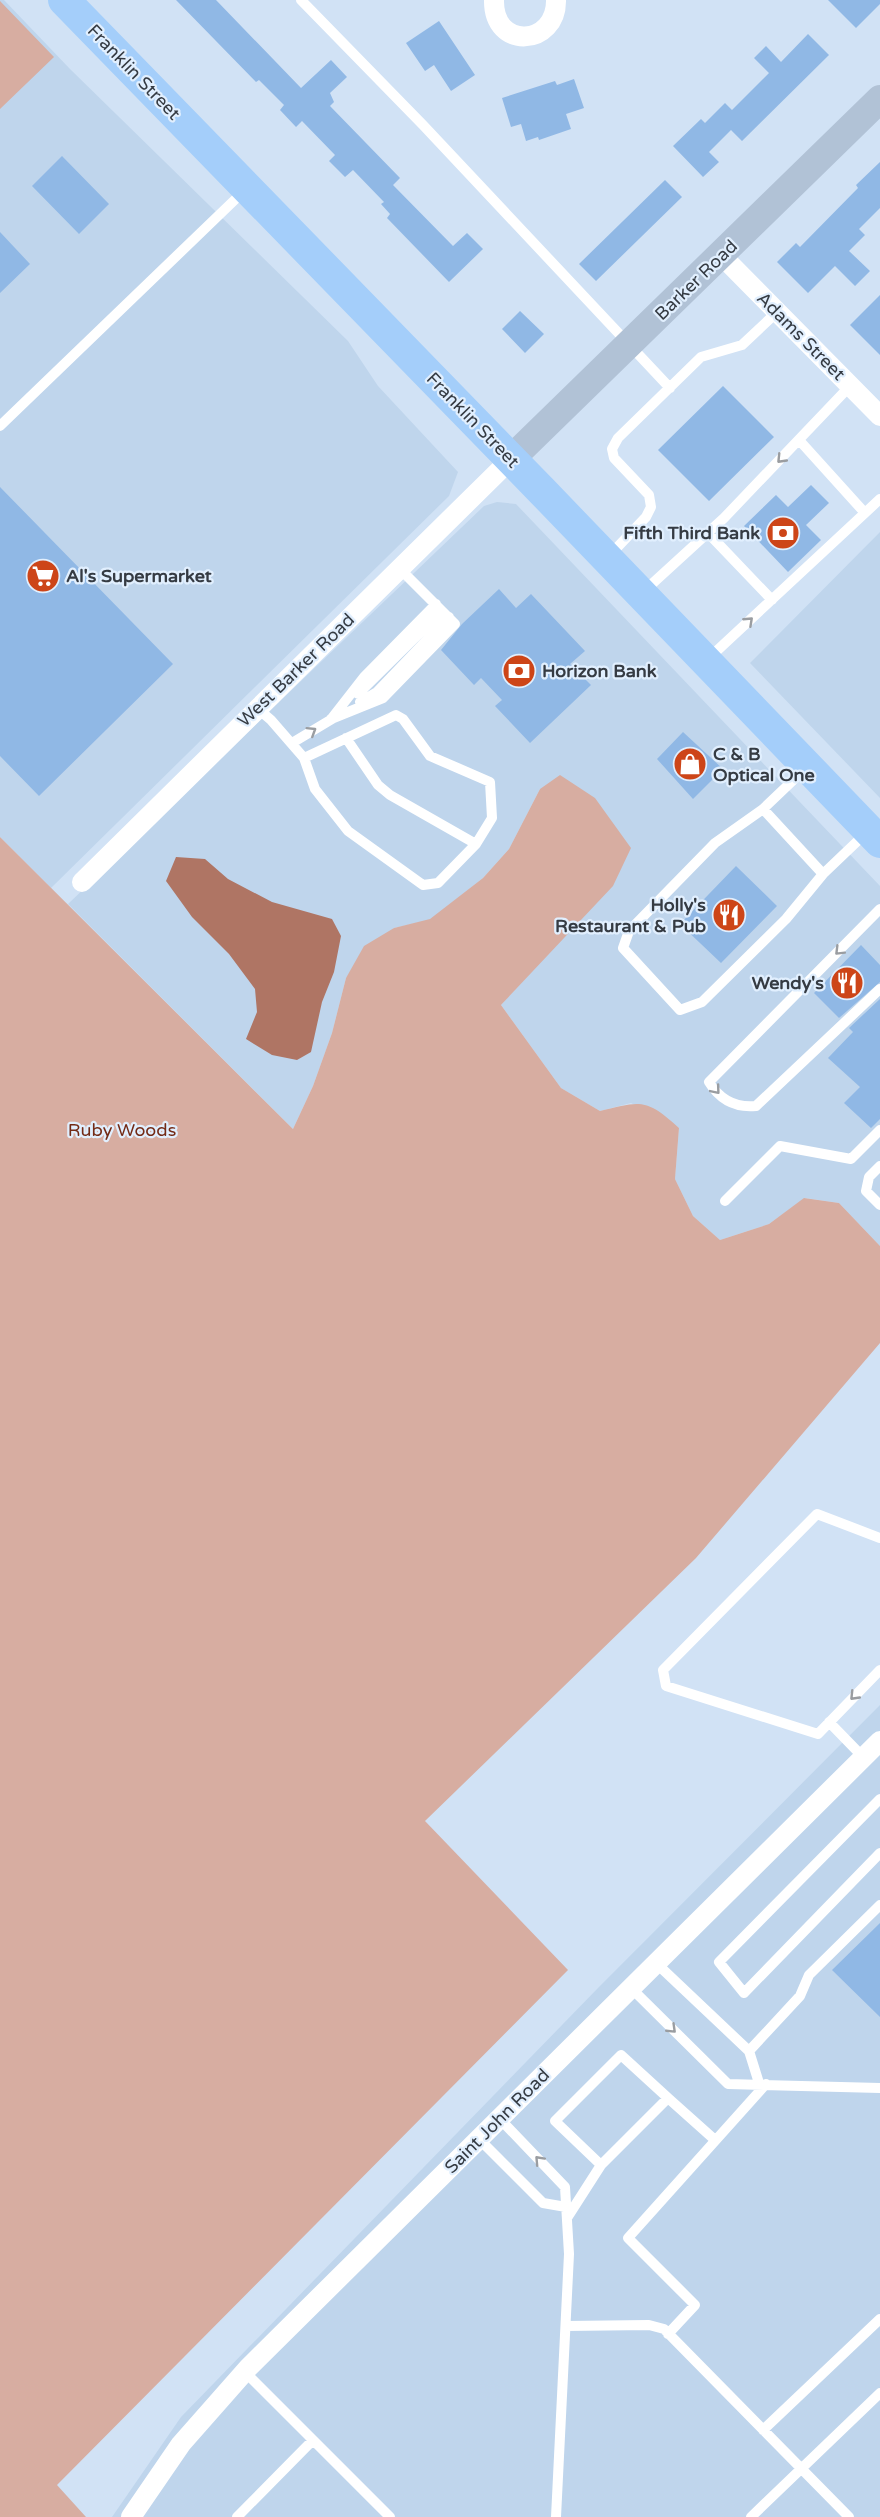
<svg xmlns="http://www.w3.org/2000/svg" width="880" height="2517" font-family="'Varela Round',sans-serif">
  <rect width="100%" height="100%" fill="#d1e2f5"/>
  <path fill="#bfd5ec" d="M0 0H4L70 69 348 341 378 386 458 472 449 496 51 888 0 837Z
    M497 502 516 504 880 886V1246L839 1203 805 1198 769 1224 720 1240 693 1216 675 1179 679 1128 631 1103 600 1111 561 1088 501 1005 541 961 540 789 509 849 483 878 430 920 394 928 346 978 332 1033 313 1086 293 1129 68 904 484 506Z
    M880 532V798L750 663Z
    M880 1705V2517H112L181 2417 597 1989Z"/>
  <path fill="#d7ada1" d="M0 1 54 57 0 109Z
    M560 775 595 798 631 848 613 886 501 1005 561 1088 600 1111C641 1101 646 1098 679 1128L675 1179 693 1216 720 1240 769 1224 804 1198 839 1203 880 1246V1343L696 1558 425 1821 568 1970 57 2485 86 2517H0V837L293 1129 313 1086 332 1033 346 978 364 946 394 928 430 919 483 878 509 849 540 789Z"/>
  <path fill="#af7564" d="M176 857 205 859 228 879 272 902 332 919 341 936 334 972 322 1002 311 1052 297 1060 272 1055 246 1039 257 1012 255 989 229 954 192 917 166 881Z"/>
  <path fill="#90b8e5" d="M176 0H216L301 88 331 60 347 77 330 93 334 102 330 106 400 178 393 185 453 246 467 233 483 249 449 282 387 218 390 214 381 204 384 202 353 170 345 177 329 161 335 155 302 121 296 127 280 110 284 105 259 80 256 82Z
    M828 0H880V4L856 28Z
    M439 21 475 75 451 91 434 65 425 71 406 43Z
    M808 34 829 55 742 141 731 130 709 152 719 162 703 177 673 146 701 119 705 123 725 103 732 110 769 73 754 58 766 46 781 62Z
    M574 79 584 108 566 114 571 129 539 140 538 137 526 141 521 124 511 127 502 98 555 81 557 85Z
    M62 156 109 204 79 234 32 186Z
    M880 162V208L859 229 865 235 849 251 870 271 855 286 835 266 808 293 777 262 796 243 800 247 858 188 856 185Z
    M665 180 682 197 596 281 579 264Z
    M0 232 30 264 0 293Z
    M880 295V355L850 325Z
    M520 311 544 334 525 353 502 329Z
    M723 386 774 437 709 501 658 450Z
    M811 485 829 503 806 525 821 540 788 572 744 526 776 495 788 507Z
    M0 487 173 664 39 796 0 756Z
    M499 589 516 608 531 594 585 651 570 664 591 685 530 743 495 706 502 700 481 678 474 685 441 650 462 624Z
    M683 732 723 769 693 799 657 759Z
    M736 866 777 906 721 963 680 924Z
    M861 945 880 965V982L839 1018 814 993Z
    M880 999V1119L871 1128 844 1103 860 1087 828 1058 853 1032 849 1028Z
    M880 1923V2017L832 1970Z"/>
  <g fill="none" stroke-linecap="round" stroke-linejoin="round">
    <path stroke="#fff" stroke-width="10" d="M301 0 423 125 670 388
      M0 426 246 189
      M799 440 865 513
      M708 533 772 600
      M609 556 646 517 651 507 649 495 614 458 612 449 618 438 701 357 742 345 777 312
      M642 593 724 518 850 386
      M708 659 880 499
      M358 694 442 611
      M360 702 377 692 449 617
      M257 708 271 720 304 758 315 789 348 831 423 885 438 883 476 844 492 818 490 782 430 756 403 719 396 715 304 758
      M332 718 364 677 436 604
      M331 719 383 698 455 624 400 569
      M346 738 378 785 390 795 476 844
      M292 743 337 716
      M806 768 763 809 715 843 629 931 623 948 680 1010 702 1002 786 919 823 874 866 833
      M763 809 823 874
      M880 909 709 1082C720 1100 735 1108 756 1106L880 989
      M880 1166 869 1177 866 1191 880 1205
      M725 1201 780 1146 851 1159 880 1130
      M880 1538 817 1514 663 1670 666 1686 818 1734 880 1670
      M829 1722 863 1757
      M880 1799 719 1962 744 1993 880 1853
      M656 1963 749 2051 759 2083
      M631 1988 728 2084 880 2088
      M749 2051 800 1996 809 1975 880 1905
      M500 2119 565 2187 569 2254 556 2517
      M479 2139 543 2203 566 2207
      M601 2165 555 2121 621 2055 668 2098
      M567 2218 601 2165 668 2098 715 2140
      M566 2326 649 2325 664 2329 849 2517
      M668 2334 695 2305 628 2238 766 2084
      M245 2372 390 2517
      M763 2430 880 2319
      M237 2517 313 2440
      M751 2517 880 2393"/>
    <path stroke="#fff" stroke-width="20" d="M494 0C493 51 557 46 556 0
      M721 255 880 416
      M82 882 511 459
      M131 2517 181 2444 248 2368 880 1741"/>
    <path stroke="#b1c2d6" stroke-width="28" d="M511 459 880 99"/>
    <path stroke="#a4cefa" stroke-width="32" d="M64 0 542 491 880 842"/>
  </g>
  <defs><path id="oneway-chevron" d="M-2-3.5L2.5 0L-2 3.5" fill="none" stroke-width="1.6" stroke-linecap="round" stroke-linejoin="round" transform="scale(1.5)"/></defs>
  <g stroke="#9a9da1">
    <use href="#oneway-chevron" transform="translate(781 459) rotate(134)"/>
    <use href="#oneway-chevron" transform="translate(749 621) rotate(-43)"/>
    <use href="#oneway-chevron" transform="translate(312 731) rotate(-32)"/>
    <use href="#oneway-chevron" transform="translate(839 951) rotate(135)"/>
    <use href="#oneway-chevron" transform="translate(716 1090) rotate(50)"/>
    <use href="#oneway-chevron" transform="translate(854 1696) rotate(134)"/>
    <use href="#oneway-chevron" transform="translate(672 2029) rotate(44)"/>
    <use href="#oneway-chevron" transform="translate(539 2160) rotate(-133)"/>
  </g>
  <defs>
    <g id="bank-disc" transform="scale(1.725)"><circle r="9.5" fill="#cd4518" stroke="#e1effe"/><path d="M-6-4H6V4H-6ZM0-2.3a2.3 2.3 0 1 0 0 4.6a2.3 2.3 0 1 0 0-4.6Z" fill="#fff"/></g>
    <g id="supermarket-disc" transform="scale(1.725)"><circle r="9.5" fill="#cd4518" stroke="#e1effe"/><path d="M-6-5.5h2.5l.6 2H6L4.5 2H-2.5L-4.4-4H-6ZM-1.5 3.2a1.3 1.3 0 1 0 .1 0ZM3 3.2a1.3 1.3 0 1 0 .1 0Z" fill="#fff"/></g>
    <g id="shop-disc" transform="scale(1.725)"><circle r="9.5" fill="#cd4518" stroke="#e1effe"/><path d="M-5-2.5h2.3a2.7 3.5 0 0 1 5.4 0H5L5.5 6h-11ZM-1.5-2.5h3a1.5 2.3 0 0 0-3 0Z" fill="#fff"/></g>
    <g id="restaurant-disc" transform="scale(1.725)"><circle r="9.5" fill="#cd4518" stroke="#e1effe"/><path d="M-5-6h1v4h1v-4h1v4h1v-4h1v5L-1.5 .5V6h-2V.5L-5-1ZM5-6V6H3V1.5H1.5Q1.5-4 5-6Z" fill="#fff"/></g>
  </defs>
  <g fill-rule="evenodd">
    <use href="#bank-disc" x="783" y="533"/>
    <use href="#supermarket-disc" x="43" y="576"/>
    <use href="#bank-disc" x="519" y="671"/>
    <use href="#shop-disc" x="690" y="764"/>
    <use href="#restaurant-disc" x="729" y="915"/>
    <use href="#restaurant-disc" x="847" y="983"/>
  </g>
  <g text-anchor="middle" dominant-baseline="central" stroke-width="4.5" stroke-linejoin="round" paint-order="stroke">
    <g font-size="18" fill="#353b43" stroke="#e1effe">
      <text transform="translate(134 72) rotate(46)">Franklin Street</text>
      <text transform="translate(696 280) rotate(-44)">Barker Road</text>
      <text transform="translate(801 336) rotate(45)">Adams Street</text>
      <text transform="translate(473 420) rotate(46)">Franklin Street</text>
      <text transform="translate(296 670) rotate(-44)">West Barker Road</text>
      <text transform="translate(497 2121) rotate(-45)">Saint John Road</text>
    </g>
    <g font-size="18" font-weight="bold" fill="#353b43" stroke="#e1effe" text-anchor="end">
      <text x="760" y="533">Fifth Third Bank</text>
      <text x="66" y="576" text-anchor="start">Al's Supermarket</text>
      <text x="542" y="671" text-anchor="start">Horizon Bank</text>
      <text x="713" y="754" text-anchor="start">C &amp; B<tspan x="713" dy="21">Optical One</tspan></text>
      <text x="706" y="905">Holly's<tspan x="706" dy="21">Restaurant &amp; Pub</tspan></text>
      <text x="824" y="983">Wendy's</text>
    </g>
    <g font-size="18" fill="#732a15" stroke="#e1effe">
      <text x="122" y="1130">Ruby Woods</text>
    </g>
  </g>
</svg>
